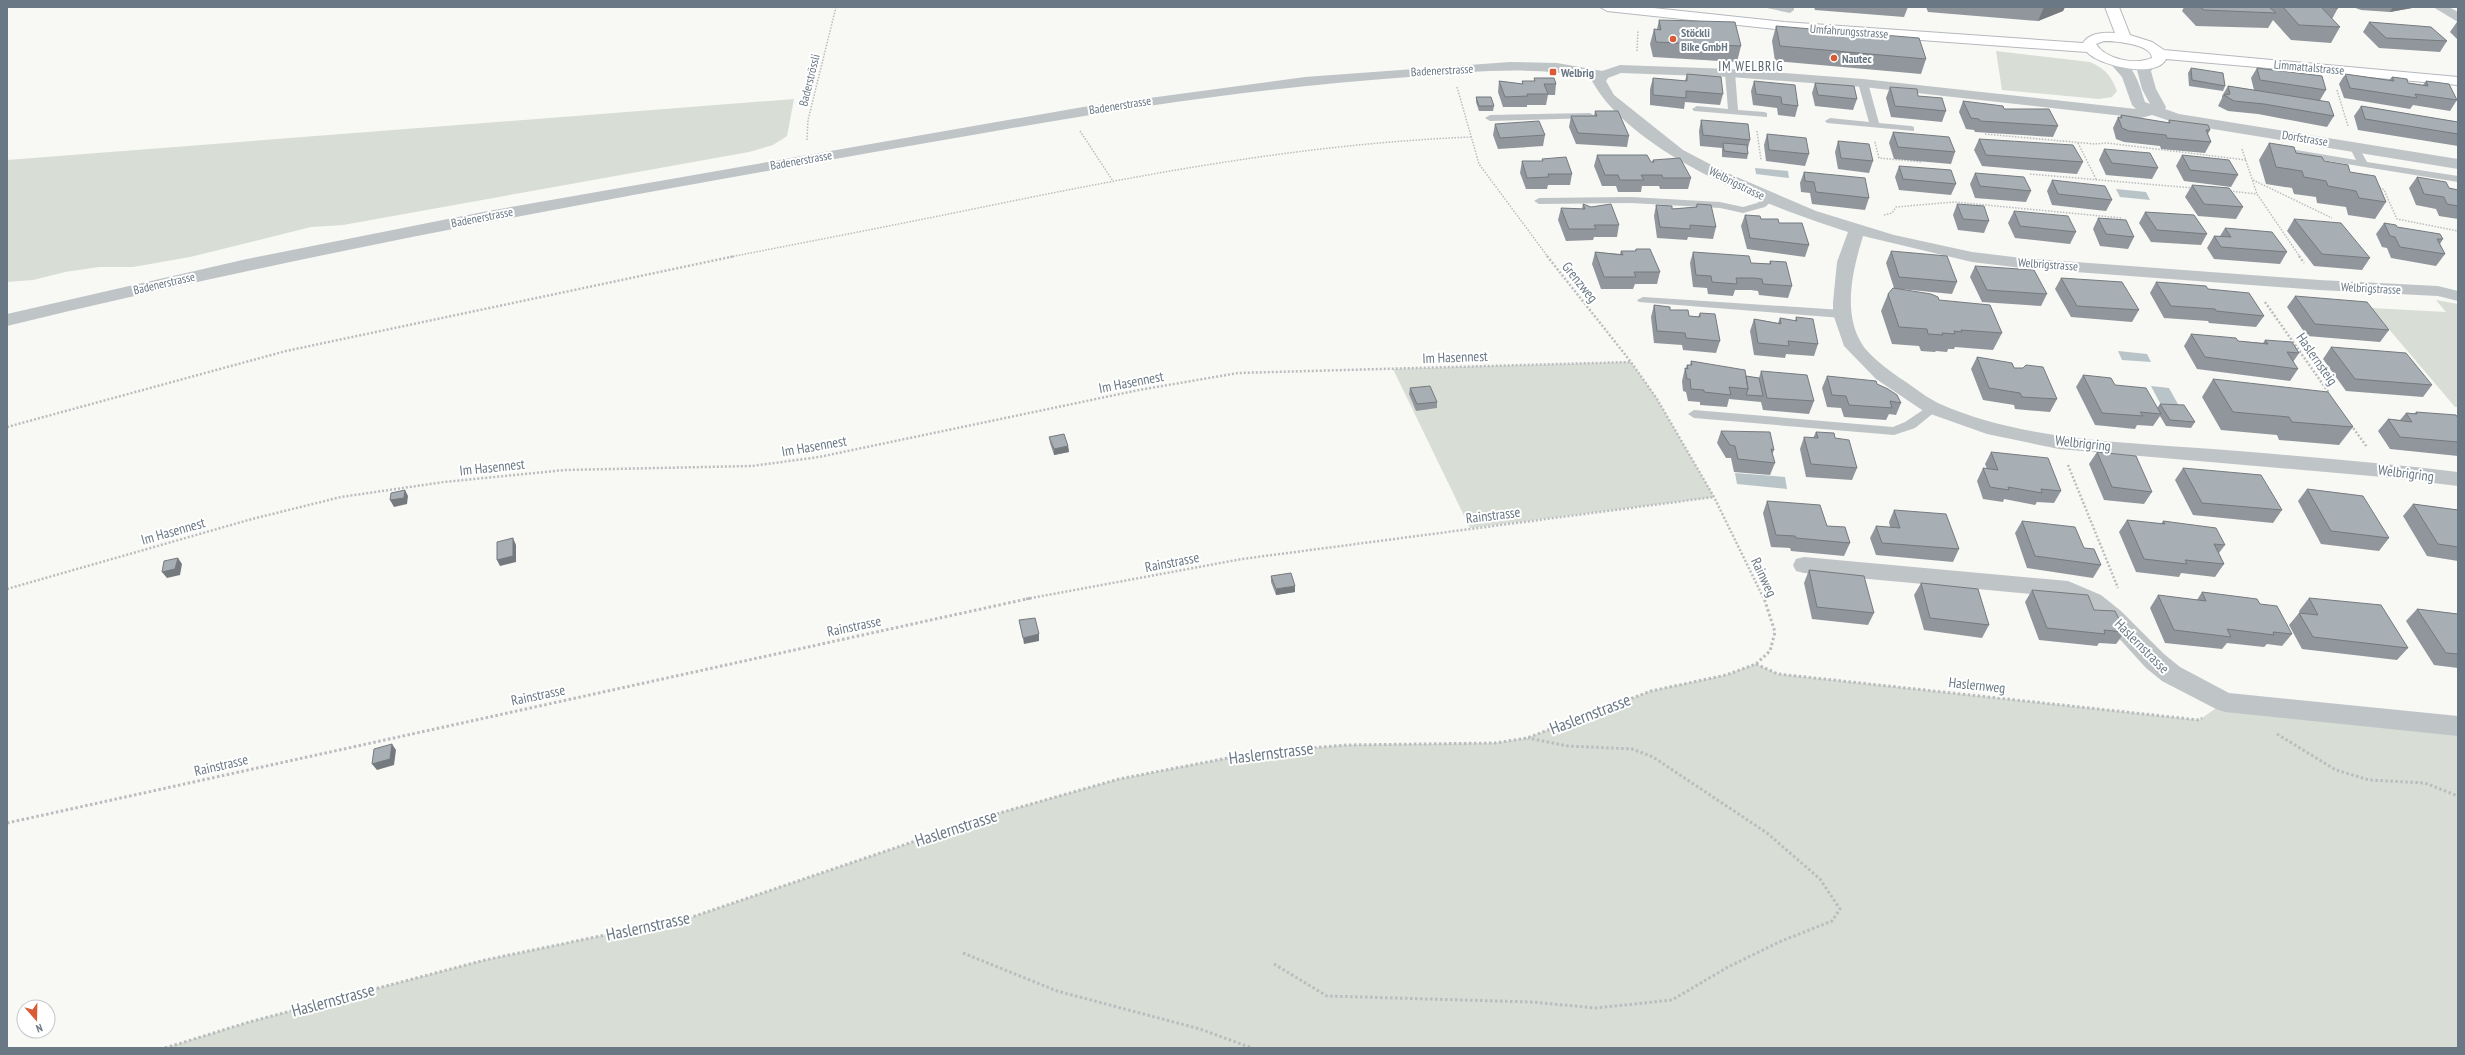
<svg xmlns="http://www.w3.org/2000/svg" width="2465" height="1055" font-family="'PT Sans Narrow',sans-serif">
  <rect width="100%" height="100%" fill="#f8f8f5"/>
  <path fill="#d8ddd5" d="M1996 51 2090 62C2105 69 2111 75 2117 91L2112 97 2099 99 2002 90Z
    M794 99 787 136 773 145 749 152 343 225 311 227 190 257 133 267H99L65 272 33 280 7 282V160Z
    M2436 300 2458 304V407H2455L2371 308 2446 312Z
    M1631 362 1657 399 1714 497 1470 528 1393 369Z
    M1756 664 1778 674 2199 720 2225 702 2458 727V1048H165L249 1022 485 960 692 917 989 816 1119 779 1259 752 1347 745 1495 743 1527 738 1651 691 1726 675Z"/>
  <path fill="#b9c4c8" d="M1755 168 1788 171 1789 178 1756 174Z
    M2116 189 2146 192 2150 200 2120 197Z
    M2118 351 2147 354 2151 362 2122 360Z
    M2151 386 2169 388 2179 406 2161 405Z
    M1735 473 1785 477 1787 489 1737 484Z"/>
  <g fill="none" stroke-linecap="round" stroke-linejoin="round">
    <g stroke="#b4b9bd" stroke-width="2">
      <path id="secondary" d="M1600 7H1644L1784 22 2083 43C2089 33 2104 32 2115 33L2105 7H2119L2130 35 2152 42 2164 50 2458 77V85L2166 59C2157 79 2099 66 2087 52L1784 30 1607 11ZM2104 41C2115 41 2152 44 2152 58 2136 65 2106 60 2096 44Z"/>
    </g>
    <path stroke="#babdbf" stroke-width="1.5" stroke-dasharray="1.5 1.5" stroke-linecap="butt" d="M1637 51 1638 30
      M1457 87 1479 164 1548 257
      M2337 90 2348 126
      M1080 131 1113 181
      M1757 131 1761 160
      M1985 134 2095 144 2107 143 2246 160
      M807 140 808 120 836 7
      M1875 142 1879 158 1922 162
      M2078 143 2096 179
      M2242 149 2257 194 2300 257
      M2030 174 2193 188
      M2253 180 2332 218
      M2377 186 2384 190 2397 219 2458 231
      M2230 191 2257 194
      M1884 215 1892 213 1896 207 1954 202 2122 218
      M730 257C812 241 895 225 978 208 1144 174 1301 144 1471 137"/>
    <path stroke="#babdbf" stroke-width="2.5" stroke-dasharray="2 2" stroke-linecap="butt" d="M1547 256 1631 362 1657 399 1714 497 1764 599
      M2299 256 2304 263
      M2265 302 2329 393
      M2351 425 2367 447
      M7 427 286 351 735 256
      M2068 465 2118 588
      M7 589 252 519 341 497 444 482 565 470 752 466 819 457 1139 390 1238 373 1631 362
      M1026 599 1242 559 1714 497"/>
    <path stroke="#babdbf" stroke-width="3" stroke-dasharray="2.5 2.5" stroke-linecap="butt" d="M1756 664 1778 674 2199 720 2202 718
      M2277 734 2336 770 2369 780 2425 783 2458 796
      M7 823 1031 598
      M963 953 1057 991 1200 1029 1252 1048
      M1274 964 1327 996 1531 1002 1596 1008 1672 1000 1728 967 1779 942 1832 921 1840 909 1820 879 1767 833 1653 757 1632 749 1568 746 1528 738
      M165 1048 249 1022 485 960 692 917 989 816 1119 779 1259 752 1347 745 1495 743 1527 738 1651 691 1726 675 1756 664 1770 651 1775 632 1764 598"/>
    <path fill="#bfc4c7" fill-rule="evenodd" d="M1762 7H1794V10L1790 13Z
      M1730 70 1735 73 1738 110 1764 112 1767 113V117L1694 111 1692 109 1697 106 1728 109 1725 73Z
      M1863 80 1868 83 1879 123 1911 126 1914 127V131L1827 123 1825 121 1830 118 1869 122 1858 83Z
      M1590 113 1595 116 1593 118 1490 121 1485 118 1490 115Z
      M2354 143 2357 144 2367 162 2458 176V182L2278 153 2273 150 2278 147 2356 160 2349 146Z
      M1769 196 1774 199 1765 207 1743 213 1720 208 1631 203 1539 204 1534 201 1539 198 1631 197 1720 202 1743 207 1757 203Z
      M1643 297 1842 310 1848 314 1842 318 1639 302 1637 300Z
      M1932 404 1938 408 1936 411 1915 428 1894 435 1694 418 1688 414 1694 410 1893 427 1905 422Z"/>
    <path fill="#bfc4c7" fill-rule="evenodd" d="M2433 7H2449L2458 12V22Z
      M2116 58C2134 62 2140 87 2145 102L2150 104 2142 89 2137 70 2144 62H2154L2156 65 2151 71 2156 89 2166 107 2165 109 2179 114 2458 159V169L2176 123 2152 115 2141 118 1863 87 1730 77 1621 73 1608 78 1606 81 1614 95 1683 150 1725 172 1816 211 1894 235 1972 252 2022 258 2319 280 2438 286 2458 291V301L2438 296 2319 290 2022 268 1972 262 1863 236C1853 269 1842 312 1862 344 1869 356 1891 372 1903 380 1915 388 1927 398 1940 404 2032 444 2139 442 2238 451 2311 457 2385 463 2458 472V486L2383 477 2059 449 1987 434 1925 412 1876 379 1844 346 1833 314V303L1837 262 1848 232C1771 208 1632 154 1592 81L1594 78C1533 65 1470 72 1409 77 1266 87 1125 108 984 133 656 190 330 247 7 326V314L247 259 488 211 1083 107 1305 77 1510 62 1557 63 1602 71 1620 65 1730 69 1863 79 2136 109 2132 105 2122 77 2109 62Z
      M1804 557 2068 581 2101 595 2121 611 2164 654 2180 667 2229 693 2458 716V736L2225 712 2216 709 2162 681 2146 668 2105 623 2085 607 2064 597 1804 573 1796 571 1793 565 1796 559Z"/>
    <use href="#secondary" fill="#fff" fill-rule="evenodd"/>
  </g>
  <path fill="#90969b" d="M1814 7H1908L1904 17 1815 10Z
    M1926 7H2065L2063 11 2038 21 1928 12Z
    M2184 7H2336L2338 8 2332 19 2340 27 2331 43 2291 40 2273 20 2268 28 2196 26 2182 11Z
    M2353 7H2413L2412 8 2390 12 2361 10Z
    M1659 20 1741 46 1737 62 1653 57 1650 44 1654 29H1657Z
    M2369 22 2447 41 2440 52 2379 48 2363 32Z
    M2457 22H2458V40L2450 32Z
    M1776 26 1926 59 1921 74 1775 61 1772 41Z
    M2191 68 2225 86 2223 91 2189 86 2188 73Z
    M2257 68 2326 90 2320 100 2334 116 2327 127 2258 114 2228 111 2218 106 2222 98V96L2228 86 2254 90 2251 78Z
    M1687 74 1723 94 1720 105 1685 102 1684 109 1650 105V89L1653 78 1685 81Z
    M2345 74 2389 80 2392 77 2408 83 2423 85 2426 81 2457 100 2450 111 2413 105 2410 109 2344 98 2339 84Z
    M1534 78 1556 84 1555 95H1548L1546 105H1527V107H1503L1498 92 1499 81 1522 84V81H1534Z
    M1754 81 1798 106 1795 117 1778 115 1777 108 1753 105 1751 91Z
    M1815 83 1857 99 1853 110 1815 106 1812 93Z
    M1890 87 1946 111 1942 122 1891 117 1886 98Z
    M1476 97 1494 106 1493 111H1479L1476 102Z
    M1963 101 2004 109 2058 126 2053 137 1975 132 1974 130 1966 129 1959 112Z
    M2361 106 2458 122V146L2358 130 2354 116Z
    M1595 111 1629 136 1627 147 1576 144 1569 127 1571 116H1594Z
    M2121 115 2168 123 2169 120 2210 130 2208 134 2211 142 2205 153 2161 149 2160 146 2124 142 2116 139 2113 128 2118 117H2120Z
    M1701 120 1750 140 1748 148V154L1747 159 1722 157V148L1700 146 1699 131Z
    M1495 124 1545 135 1543 146 1498 149 1493 135Z
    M1893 132 1955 152 1951 164 1894 159 1889 143Z
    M1767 134 1809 154 1805 166 1766 161 1764 145Z
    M1979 139 2083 162 2077 174 1982 166 1974 150Z
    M1838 141 1873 161 1869 173 1838 169 1835 152Z
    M2269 143 2296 153 2324 161 2350 172 2386 202 2375 219 2348 215 2346 207 2317 203 2316 197 2294 194 2292 188 2266 184 2259 160Z
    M2104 149 2158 168 2152 179 2106 175 2099 160Z
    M1597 155 1651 162H1652L1653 160 1691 178 1688 189H1660L1659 186H1642L1641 192H1618L1616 186H1602L1594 166Z
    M2182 155 2238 175 2231 187 2184 181 2176 166Z
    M1542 159 1572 174 1570 185H1548L1547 189H1526L1520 173 1522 161H1542Z
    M1899 166 1956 184 1951 195 1899 190 1895 177Z
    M1804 172 1869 198 1865 210 1812 204 1810 193 1801 192 1800 183Z
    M1975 173 2031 191 2026 202 1975 198 1970 184Z
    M2417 177 2449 188 2458 190V219L2439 216 2436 209 2416 205 2409 188Z
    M2052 180 2112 200 2106 211 2052 205 2047 191Z
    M2192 185 2243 207 2236 219 2198 216 2185 197Z
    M1583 204 1619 225 1617 237H1594L1593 240 1566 241 1558 220 1561 208 1582 209Z
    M1697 204 1716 227 1713 239 1688 237 1687 240 1657 238 1654 216 1656 205 1672 209 1696 207Z
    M1957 204 1989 221 1984 233 1958 230 1953 215Z
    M2014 211 2076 232 2070 244 2015 238 2008 223Z
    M2145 212 2207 234 2201 245 2151 242 2139 223Z
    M1745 215 1779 223 1809 245 1805 257 1747 249 1741 226Z
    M2098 218 2134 237 2128 249 2100 246 2093 229Z
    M2294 219 2370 258 2362 270 2314 266 2287 231Z
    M2384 223 2397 227 2443 239 2440 244 2445 254 2436 266 2391 258 2387 248 2382 247 2376 234Z
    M2225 228 2287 252 2280 264 2214 259 2207 248 2214 236H2220Z
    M1636 249 1660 272 1657 284H1635L1633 289H1601L1592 264 1595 252 1620 254 1621 251H1635Z
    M1891 251 1957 282 1952 294 1901 289 1939 300 2002 333 1993 350 1955 347 1954 349H1948L1947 352 1936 351 1935 352 1921 351 1919 346 1892 344 1881 311 1888 294 1894 288 1886 263Z
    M1693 252 1751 263 1769 264 1770 261 1792 286 1788 298 1759 295 1758 291 1751 290H1735L1733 296 1708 294 1707 288 1693 287 1690 263Z
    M1975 266 2047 294 2041 306 1982 302 1970 277Z
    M2061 278 2139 310 2132 322 2071 317 2055 289Z
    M2156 282 2208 289 2264 316 2256 327 2209 323 2208 321 2164 318 2150 293Z
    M2295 296 2389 330 2380 342 2307 336 2287 307Z
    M1654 305 1689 316 1698 317 1700 313 1720 341 1716 353 1683 350 1682 345 1654 343 1651 317Z
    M1796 317 1818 344 1814 356 1786 354 1785 358 1754 355 1750 331 1754 319 1778 323 1780 318 1795 321Z
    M2191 334 2238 341 2263 343 2265 340 2299 353 2293 362 2298 369 2290 381 2197 369 2184 346Z
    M2331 347 2432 385 2423 397 2346 391 2323 359Z
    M1977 357 2014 368 2057 399 2050 412 2015 409 2014 405 1983 400 1971 369Z
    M1691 361 1746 376 1759 378 1761 371 1814 401 1809 414 1763 410 1761 402 1729 399 1727 407 1700 405V402L1688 401 1686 392 1683 391 1682 381 1685 368H1686L1687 365H1690Z
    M2083 375 2115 385 2157 408 2160 404 2195 422 2191 428 2166 426 2160 416 2153 426 2137 425 2135 429 2095 425 2076 387Z
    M1827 376 1877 384 1901 403 1896 415 1889 414 1886 420 1844 417 1841 408 1827 407 1822 388Z
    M2213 379 2353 427 2339 445 2279 440 2277 435 2221 430 2202 397Z
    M1410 388 1437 402V408L1416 411 1409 394Z
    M2416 412 2458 418V456L2390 449 2378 431 2388 419 2400 420 2406 413 2414 414Z
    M1721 431 1774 450 1772 455 1775 463 1770 475 1734 472 1731 458H1726L1717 443Z
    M1816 432 1835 438 1857 468 1852 480 1806 477 1800 449 1804 437 1813 438Z
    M1049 437 1068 446 1069 452 1054 455 1050 443Z
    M1991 452 2061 491 2054 503 2037 502 2035 505 2004 499 2003 502 1983 499 1977 481 1983 468 1987 469 1985 464Z
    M2097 452 2152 492 2144 504 2104 500 2089 464Z
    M2183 468 2282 510 2273 523 2193 515 2175 480Z
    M2307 489 2389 538 2379 551 2321 544 2298 501Z
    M1767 501 1827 526 1850 543 1844 556 1791 551 1790 548 1771 547 1763 513Z
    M2413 504 2458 510V561L2427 556 2403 516Z
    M1894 510 1959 549 1953 562 1876 555 1870 538 1876 526 1890 527 1889 522Z
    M2127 520 2161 524 2163 521 2225 545 2219 553 2224 564 2215 577 2181 573 2179 577 2136 572 2119 532Z
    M2022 521 2084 548 2101 565 2093 578 2027 568 2015 533Z
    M1809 570 1874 613 1868 625 1812 619 1804 583Z
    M1271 576 1295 592 1276 595 1271 582Z
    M1921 583 1989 625 1982 638 1924 630 1914 595Z
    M2032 590 2094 610 2125 632 2116 644 2099 643 2097 646 2039 640 2025 602Z
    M2202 592 2260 604 2292 634 2282 646 2267 644 2264 647 2227 643 2222 649 2165 643 2150 608 2158 595 2197 600Z
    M2309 598 2408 648 2397 660 2302 649 2289 625 2299 613H2300L2299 611Z
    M2417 609 2458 614V668L2434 665 2406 621Z"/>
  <path fill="#757a7e" d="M2044 7H2065L2063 11 2038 21Z
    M2393 7H2413L2412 8 2390 12Z
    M1068 446 1069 452 1054 455V449Z
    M405 490 408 496 407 504 394 507 390 500Z
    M513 538 516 545V562L500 566 497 560Z
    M178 558 182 564 180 575 167 578 162 572Z
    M1295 586V592L1276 595V589Z
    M1039 634V641L1024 644 1023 638Z
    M392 744 396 750 394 765 377 770 372 764Z"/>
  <path fill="#a7afb4" stroke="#757a7e" d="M2200 7H2269L2276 13 2204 10Z
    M2283 7H2336L2338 8 2321 7 2340 27 2299 25Z
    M1659 20 1735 22 1741 46 1656 42 1654 29 1661 30Z
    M2369 22 2431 27 2447 41 2386 38Z
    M1776 26 1919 38 1926 59 1780 46Z
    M2191 68 2223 73 2225 86 2192 80Z
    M2257 68 2322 76 2326 90 2260 80Z
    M1687 74 1721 77 1723 94 1686 91V98L1653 95V78L1687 81Z
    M2345 74 2394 81 2392 77 2407 79 2408 83 2428 86 2426 81 2449 84 2457 100 2415 94 2417 98 2350 88Z
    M1534 78H1554L1556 84H1544L1548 94H1527L1528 96 1505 97 1499 81 1523 84 1522 81H1535Z
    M1754 81 1795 85 1798 106 1782 104 1781 97 1756 94Z
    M1815 83 1854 86 1857 99 1818 95Z
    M2228 86 2329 102 2334 116 2264 104 2234 101 2224 95 2230 94Z
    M1890 87 1917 89 1918 96 1942 98 1946 111 1895 106Z
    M1476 97H1491L1494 106H1479Z
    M1963 101 2003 106 2004 109H2049L2058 126 1980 121 1979 119 1971 118Z
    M2361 106 2458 122V134L2365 119Z
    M1595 111H1618L1629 136 1578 133 1571 116H1597Z
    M2121 115 2170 123 2169 120 2208 125 2210 130H2206L2211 142 2167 138 2166 135 2129 131 2122 128 2118 117 2122 118Z
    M1701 120 1748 124 1750 140 1703 135Z
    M1539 121 1545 135 1500 138 1495 124Z
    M1893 132 1949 137 1955 152 1898 147Z
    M1767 134 1806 138 1809 154 1769 150Z
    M1979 139 2073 145 2083 162 1986 155Z
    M1838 141 1869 144 1873 161 1841 158Z
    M1723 143 1747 145 1748 154 1724 151Z
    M2269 143 2294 147 2296 153 2322 157 2324 161 2348 165 2350 172 2375 176 2386 202 2359 198 2356 191 2328 186 2326 181 2304 177 2302 171 2276 167Z
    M2104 149 2150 153 2158 168 2112 163Z
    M1597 155H1647L1651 162H1654L1653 160 1680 158 1691 178H1663L1662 175H1641L1644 180H1620L1618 175H1605Z
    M2182 155 2229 160 2238 175 2190 170Z
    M1566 157 1572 174H1548L1549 177 1527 178 1522 161H1543L1542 159Z
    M1899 166 1951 170 1956 184 1903 179Z
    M1804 172 1865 178 1869 198 1816 192 1814 182 1805 181Z
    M1975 173 2024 177 2031 191 1980 186Z
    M2417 177 2446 182 2449 188 2458 190V206L2447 204 2444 197 2424 194Z
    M2052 180 2105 186 2112 200 2058 194Z
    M2192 185 2229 188 2243 207 2204 204Z
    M1583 204 1591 207 1611 204 1619 225H1594L1596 229H1569L1561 208 1585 209Z
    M1697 204 1711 205 1716 227 1690 225V229L1660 227 1656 205 1672 206V209L1697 207Z
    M1957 204 1984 206 1989 221 1963 219Z
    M2014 211 2068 216 2076 232 2020 226Z
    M2145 212 2194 215 2207 234 2157 230Z
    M1745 215 1760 216 1761 219H1778L1779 223H1802L1809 245 1750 238Z
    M2098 218 2126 220 2134 237 2106 234Z
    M2294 219 2341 223 2370 258 2322 254Z
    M2384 223 2396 225 2397 227 2440 234 2443 239H2437L2445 254 2400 247 2395 237 2390 236Z
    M2225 228 2272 232 2287 252 2221 247 2214 236 2231 237Z
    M1636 249H1650L1660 272H1634L1636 277H1604L1595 252 1623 255 1621 251H1636Z
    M1891 251 1947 256 1957 282 1899 277Z
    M1693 252 1749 256 1751 263 1771 264 1770 261 1786 262 1792 286 1763 284 1762 279 1754 278H1736L1737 284 1712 282 1711 276 1696 275Z
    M1975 266 2034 270 2047 294 1987 290Z
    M2061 278 2122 282 2139 310 2077 306Z
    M2156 282 2206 286 2208 289 2249 293 2264 316 2216 311 2215 309 2171 306Z
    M1893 288 1931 294 1938 297 1939 300 1990 305 2002 333 1961 330 1962 332 1954 331 1955 334 1942 333 1943 335 1928 334 1927 329 1899 327 1888 294Z
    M2295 296 2367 302 2389 330 2315 324Z
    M1654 305 1670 307V310H1688L1689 316 1700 317V313L1715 314 1720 341 1686 338 1685 333 1657 331Z
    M1796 317 1813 319 1818 344 1788 341 1789 346 1758 343 1754 319 1781 324 1780 318 1797 321Z
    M2191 334 2236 338 2238 341 2268 344 2265 340 2292 342 2299 353 2287 352 2298 369 2205 357Z
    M2331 347 2406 353 2432 385 2355 379Z
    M1977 357 2012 363 2014 368H2023L2026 365 2043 367 2057 399 2022 397 2020 393 1989 388Z
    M1691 361 1745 370 1748 389 1729 387 1731 395 1704 392V390L1691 389 1690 379H1687L1685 368 1688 369 1687 365H1692Z
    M1761 371 1807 375 1814 401 1767 398Z
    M2083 375 2111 378 2115 385 2146 388 2161 414 2140 412 2143 416 2102 413Z
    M1746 376 1759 378 1763 396 1746 395 1748 389Z
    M1827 376 1876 381 1877 384 1888 389 1897 395 1901 403 1890 401 1892 408 1849 405 1846 396 1832 395Z
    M2213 379 2328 392 2353 427 2292 422 2289 417 2233 412Z
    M1430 386 1437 402 1417 404 1410 388Z
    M2160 404 2184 405 2195 422 2170 420Z
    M2416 412 2456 415 2458 418V442L2400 437 2388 419 2412 422 2406 413 2417 414Z
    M1721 431 1770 432 1774 450 1771 449 1775 463 1738 459 1735 446 1730 445Z
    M1816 432 1834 433 1835 438 1849 440 1857 468 1811 464 1804 437 1818 438Z
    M1064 434 1068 446 1054 449 1049 437Z
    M1991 452 2048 458 2061 491 2041 489 2042 493 2008 487 2009 490 1990 487 1983 468 1998 470Z
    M2097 452 2136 456 2152 492 2112 487Z
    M2183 468 2261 475 2282 510 2202 503Z
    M2307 489 2363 496 2389 538 2331 531Z
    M405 490 404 498 390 500 391 493Z
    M1767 501 1820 505 1827 526 1845 527 1850 543 1796 538 1795 536 1776 535Z
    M2413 504 2458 510V547L2438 544Z
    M1894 510 1946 514 1959 549 1882 543 1876 526 1900 528Z
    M2127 520 2165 524 2163 521 2216 528 2225 545 2214 544 2224 564 2185 560 2187 564 2144 559Z
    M2022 521 2075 527 2084 548 2094 549 2101 565 2035 556Z
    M513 538V556L497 560V542Z
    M178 558 175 569 162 572 164 561Z
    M1809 570 1864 576 1874 613 1817 607Z
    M1291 573 1295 586 1276 589 1271 576Z
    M1921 583 1978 589 1989 625 1930 618Z
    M2032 590 2088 595 2094 610 2115 611 2125 632 2104 630 2105 634 2047 628Z
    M2202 592 2257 599 2260 604 2277 606 2292 634 2273 632 2274 635 2227 629 2231 637 2174 630 2158 595 2206 601Z
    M2309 598 2381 605 2408 648 2313 637 2299 613 2318 615Z
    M2417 609 2458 614V654L2446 653Z
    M1035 618 1039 634 1023 638 1019 620Z
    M392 744 390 759 372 764 374 749Z"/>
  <g fill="#d95a35" stroke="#fff" stroke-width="1.5">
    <circle cx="1673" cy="39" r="4"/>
    <circle cx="1834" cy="58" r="4"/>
    <rect x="1549" y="68" width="8" height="8" rx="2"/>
  </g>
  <g text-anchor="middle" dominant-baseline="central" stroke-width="4" stroke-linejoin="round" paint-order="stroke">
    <g font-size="12" fill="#697884" stroke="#fff">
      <text transform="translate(1849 31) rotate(4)">Umfahrungsstrasse</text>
      <text transform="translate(2309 67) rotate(5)">Limmattalstrasse</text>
      <text transform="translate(1442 70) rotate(-3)">Badenerstrasse</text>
      <text transform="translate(809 80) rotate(-76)">Baderströssli</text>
      <text transform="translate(1120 105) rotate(-9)">Badenerstrasse</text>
      <text transform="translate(2305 138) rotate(9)">Dorfstrasse</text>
      <text transform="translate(801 160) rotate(-10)">Badenerstrasse</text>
      <text transform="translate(1737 183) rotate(26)">Welbrigstrasse</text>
      <text transform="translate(482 217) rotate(-11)">Badenerstrasse</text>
      <text transform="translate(2048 264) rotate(4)">Welbrigstrasse</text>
      <text transform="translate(164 283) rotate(-13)">Badenerstrasse</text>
      <text transform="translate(2371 288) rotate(3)">Welbrigstrasse</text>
    </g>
    <g font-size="12" font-weight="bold" fill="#697884" stroke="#fff" text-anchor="start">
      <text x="1681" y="32">Stöckli<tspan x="1681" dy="14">Bike GmbH</tspan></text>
      <text x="1842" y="58">Nautec</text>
      <text x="1561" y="72">Welbrig</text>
    </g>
    <g font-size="13" letter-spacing="1" fill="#56616a" stroke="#fff">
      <text x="1751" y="66">IM WELBRIG</text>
    </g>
    <g font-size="14" fill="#697884" stroke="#fff">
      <text transform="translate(1580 282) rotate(51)">Grenzweg</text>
      <text transform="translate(1455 357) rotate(-2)">Im Hasennest</text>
      <text transform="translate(2317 359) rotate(55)">Haslernsteig</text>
      <text transform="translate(1131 382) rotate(-11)">Im Hasennest</text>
      <text transform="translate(2083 443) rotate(6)">Welbrigring</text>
      <text transform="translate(814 446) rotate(-10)">Im Hasennest</text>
      <text transform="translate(492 467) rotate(-6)">Im Hasennest</text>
      <text transform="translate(2406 473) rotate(7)">Welbrigring</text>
      <text transform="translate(1493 515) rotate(-7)">Rainstrasse</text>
      <text transform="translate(173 531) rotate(-16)">Im Hasennest</text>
      <text transform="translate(1172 562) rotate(-11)">Rainstrasse</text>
      <text transform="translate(1764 577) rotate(65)">Rainweg</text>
      <text transform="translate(854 626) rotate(-12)">Rainstrasse</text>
      <text transform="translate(2142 646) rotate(45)">Haslernstrasse</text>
      <text transform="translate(1977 685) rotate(6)">Haslernweg</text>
      <text transform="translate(538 695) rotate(-12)">Rainstrasse</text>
      <text transform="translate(221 765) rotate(-13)">Rainstrasse</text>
    </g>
    <g font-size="17" fill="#697884" stroke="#fff">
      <text transform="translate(1590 714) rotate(-21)">Haslernstrasse</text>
      <text transform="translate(1271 753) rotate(-7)">Haslernstrasse</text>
      <text transform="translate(956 828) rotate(-18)">Haslernstrasse</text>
      <text transform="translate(648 926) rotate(-12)">Haslernstrasse</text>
      <text transform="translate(333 1000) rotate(-15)">Haslernstrasse</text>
    </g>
  </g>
  <rect width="2465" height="1055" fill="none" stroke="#697884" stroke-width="16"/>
  <g transform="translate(36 1019) rotate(160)"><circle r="19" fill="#ffffff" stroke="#c3c9ce"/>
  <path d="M0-3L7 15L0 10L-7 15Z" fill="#d95a35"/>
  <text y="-6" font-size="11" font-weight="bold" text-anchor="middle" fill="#697884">N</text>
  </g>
</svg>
